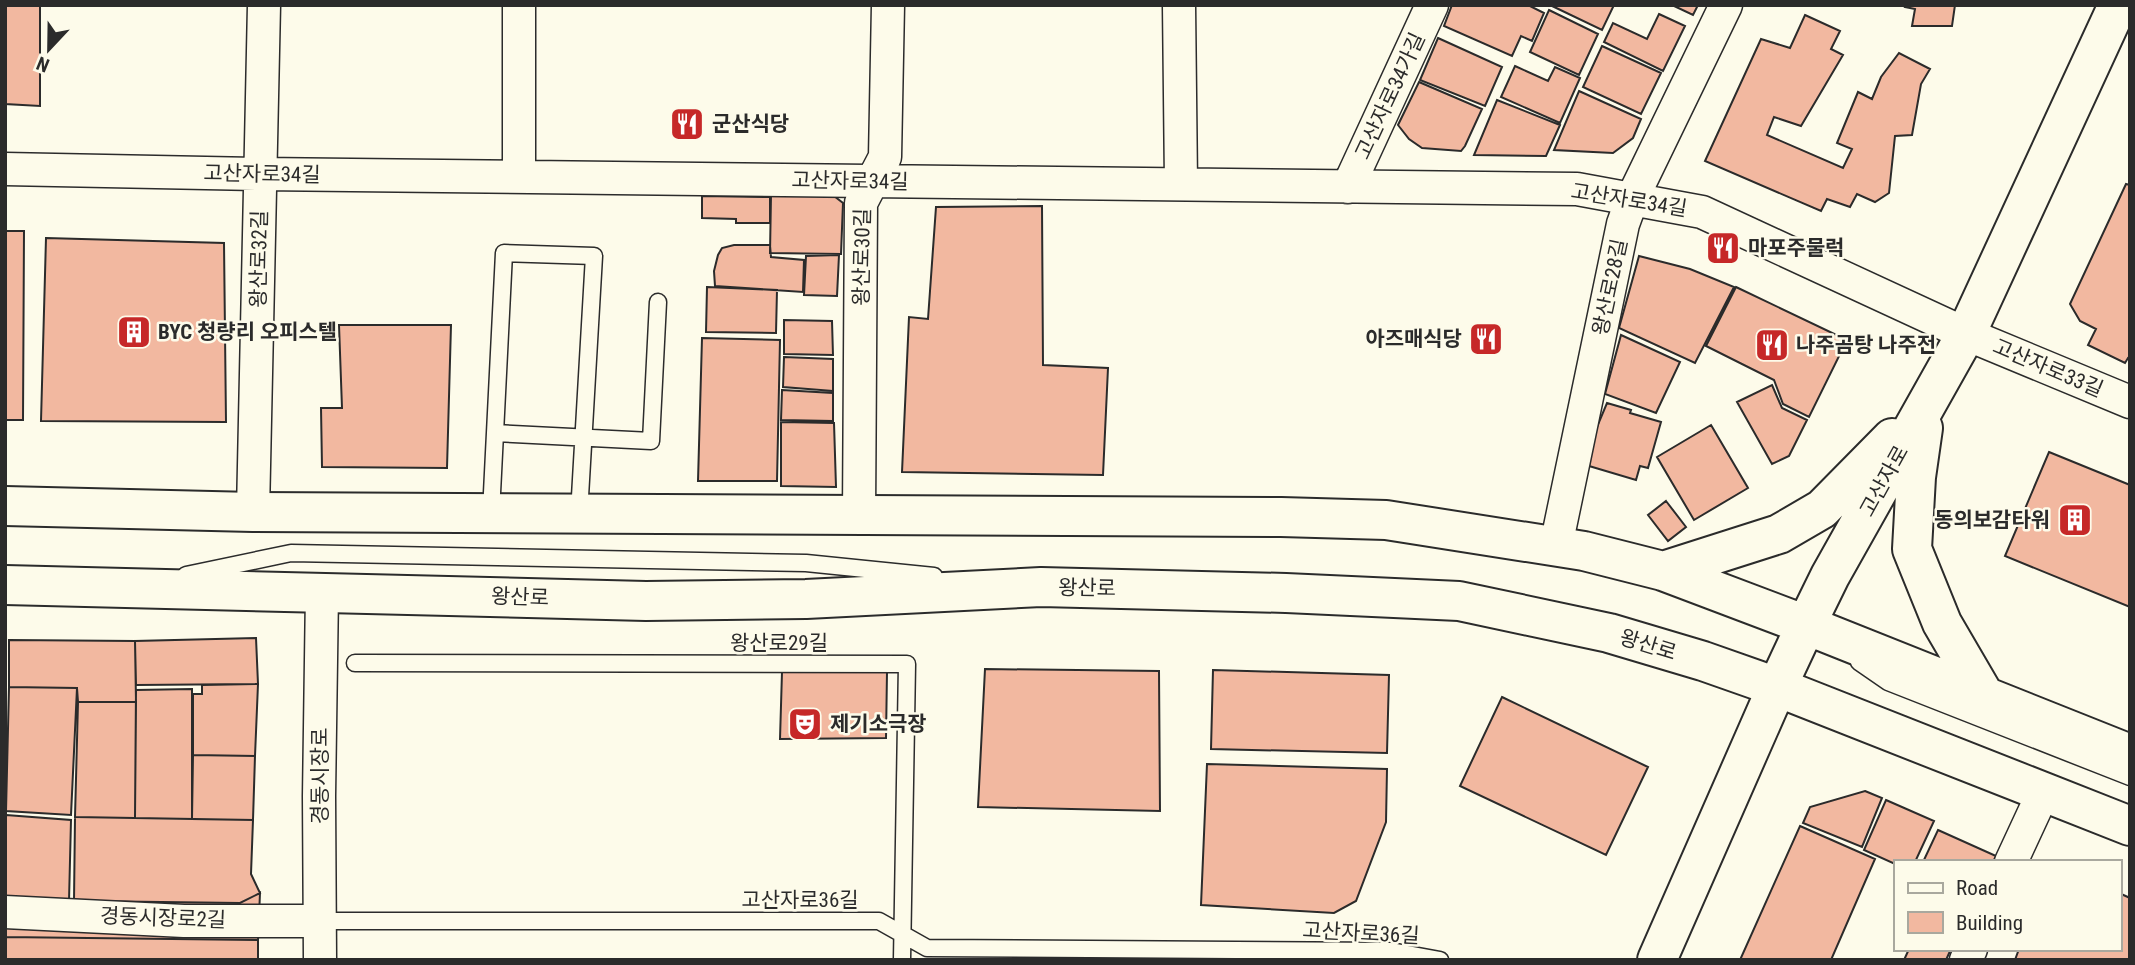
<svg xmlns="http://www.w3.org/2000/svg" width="2135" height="965" font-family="'Roboto Condensed','Noto Sans KR',sans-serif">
  <rect width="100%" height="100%" fill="#fdfbea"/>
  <path fill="#f2b8a0" stroke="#2b2b2b" stroke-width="2" d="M5 5H40V106L5 104Z
    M1452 5H1528L1544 13 1532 41 1521 36 1512 56 1444 26Z
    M1550 5H1614L1602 30Z
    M1672 5H1698L1693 15Z
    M1906 5H1955L1952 26H1912L1915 9 1905 7Z
    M1549 10 1598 34 1579 75 1530 52Z
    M1659 14 1685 26 1663 71 1604 42 1613 23 1647 39Z
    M1805 15 1840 31 1831 49 1843 55 1801 126 1774 117 1767 135 1843 168 1852 149 1837 143 1858 92 1872 99 1881 77 1899 53 1930 69 1921 84 1912 135 1895 136 1889 193 1875 202 1857 194 1850 207 1827 199 1821 211 1705 161 1761 39 1790 48Z
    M1438 38 1502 67 1485 106 1420 80Z
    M1602 46 1661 73 1641 114 1583 87Z
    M1515 66 1548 81 1555 67 1580 78 1560 123 1501 97Z
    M1419 82 1482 109 1465 146 1461 151 1422 148 1409 139 1398 125Z
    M1579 91 1641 119 1633 138 1613 153 1554 150Z
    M1497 100 1560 125 1546 156 1474 155Z
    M2126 184 2130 185V359L2128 358 2125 363 2088 345 2096 329 2080 321 2070 304Z
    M771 195 834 196 843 203 841 254 770 253Z
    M702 196 770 197V223H736V219L702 218Z
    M1042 206 1043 365 1108 368 1103 475 902 472 909 317 928 319 936 207Z
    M5 231H24L23 420H5Z
    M46 238 224 243 226 422 41 421Z
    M734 245H770L771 257 804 260 803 292 715 286 714 271 718 255 722 248Z
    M839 255 837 296 804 295 806 256Z
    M1639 256 1690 269 1734 287 1695 363 1619 328Z
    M707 287 777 290 776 333 706 332Z
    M1736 287 1847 340 1809 417 1783 404 1774 380 1706 346Z
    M784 320 832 321 833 355 784 354Z
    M339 325H451L447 468 322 467 321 408H342Z
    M1621 335 1680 362 1656 413 1605 394Z
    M702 338 780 340 777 481H698Z
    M784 357 833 359V391L783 387Z
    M1772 385 1782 408 1807 420 1789 456 1772 464 1737 402Z
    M782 390 833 393V421L781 420Z
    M1607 403 1631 410 1630 413 1661 422 1648 468 1640 466 1636 480 1589 466 1594 434Z
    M781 422 834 423 836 487 781 486Z
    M1711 425 1748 488 1694 520 1657 457Z
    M2049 452 2130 485V607L2005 556Z
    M1666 501 1686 527 1668 541 1648 515Z
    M256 638 258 684 136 685 135 641Z
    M9 640 135 641 136 702H78L77 688 9 687Z
    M985 669 1159 671 1160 811 978 807Z
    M1213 670 1389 675 1387 753 1211 749Z
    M782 672H887L886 738 780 739Z
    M258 684 255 756 193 755V694H202V685Z
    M9 687 77 688 71 815 6 811Z
    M192 689V819L135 818 136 690Z
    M1502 697 1648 767 1606 855 1460 786Z
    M78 702H136L135 818 75 817Z
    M193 755 255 756 253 820 192 819Z
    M1207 764 1387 769 1386 822 1356 901 1334 913 1201 905Z
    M1865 791 1882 798 1862 847 1803 823 1810 807Z
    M1886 800 1934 821 1915 862H1895V864L1864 850Z
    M6 815 71 820 69 901 5 900Z
    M75 817 253 820 251 874 260 893 240 903 74 901Z
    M1800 826 1875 859 1831 960H1740Z
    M1938 830 1996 856 1993 862H1923Z
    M260 893 258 940 5 937V900L240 903Z
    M2119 893 2130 898V960H2015L2019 949H2119Z
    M5 937 258 940V960H5Z
    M1909 949H1951L1946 960H1904Z"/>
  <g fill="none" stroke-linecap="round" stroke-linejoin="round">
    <g stroke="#2b2b2b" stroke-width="19">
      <path id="service" d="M495 433 651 441 658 302
        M491 513 504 253 594 256 579 514
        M186 575 291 553 806 563 934 576
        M1859 662 1888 682 2130 777
        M355 663 907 664 902 960
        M320 921H879L927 948 1391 951 1440 960"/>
    </g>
    <g stroke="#2b2b2b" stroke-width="35">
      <path id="minor" d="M1179 5 1181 184
        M5 169 261 174 1577 189 1702 212 1966 334 2130 402
        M519 177V5
        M1348 187 1432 5
        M253 512 264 5
        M859 515 861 203 885 157 888 5
        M1556 546 1623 224 1632 199 1726 5
        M2011 862 2043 793
        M5 912 184 921H320
        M320 960 319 796 322 592
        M1966 960 1971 949"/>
    </g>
    <g stroke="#2b2b2b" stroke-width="42">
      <path id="primary" d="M1923 428 1916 477 1912 549 1942 623 1984 695
        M5 506 253 512 1281 517 1386 520 1584 551 1663 571 1806 625 2130 754
        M1663 571 1779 534 1822 509 1892 438
        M5 585 646 601 806 599 1041 587 1286 593 1459 601 1609 633 1703 661 1777 687 2130 826
        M1657 960 1777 687 1806 625 1830 576 1966 334 2118 5"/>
    </g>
    <use href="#service" stroke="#fdfbea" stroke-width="16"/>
    <use href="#minor" stroke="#fdfbea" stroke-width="32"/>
    <use href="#primary" stroke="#fdfbea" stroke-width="38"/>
  </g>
  <defs>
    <g id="restaurant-square" transform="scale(1.75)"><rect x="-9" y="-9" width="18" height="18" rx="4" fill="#c62828" stroke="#fdfbea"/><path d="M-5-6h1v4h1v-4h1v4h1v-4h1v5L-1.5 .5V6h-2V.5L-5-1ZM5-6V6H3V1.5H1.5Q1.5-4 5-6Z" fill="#fff"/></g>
    <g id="building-square" transform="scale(1.75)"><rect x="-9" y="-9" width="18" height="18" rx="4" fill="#c62828" stroke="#fdfbea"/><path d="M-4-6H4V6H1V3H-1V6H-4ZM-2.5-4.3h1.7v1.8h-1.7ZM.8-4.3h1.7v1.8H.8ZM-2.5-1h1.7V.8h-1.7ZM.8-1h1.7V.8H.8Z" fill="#fff"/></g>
    <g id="theatre-square" transform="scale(1.75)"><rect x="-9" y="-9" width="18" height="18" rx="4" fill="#c62828" stroke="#fdfbea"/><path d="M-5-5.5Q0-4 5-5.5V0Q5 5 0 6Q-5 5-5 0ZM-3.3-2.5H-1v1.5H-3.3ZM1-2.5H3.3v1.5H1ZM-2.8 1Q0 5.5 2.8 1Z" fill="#fff"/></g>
  </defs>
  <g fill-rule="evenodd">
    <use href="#restaurant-square" x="687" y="124"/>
    <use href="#restaurant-square" x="1723" y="248"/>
    <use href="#building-square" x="134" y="332"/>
    <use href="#restaurant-square" x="1486" y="339"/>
    <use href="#restaurant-square" x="1772" y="345"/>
    <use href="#building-square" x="2075" y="520"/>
    <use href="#theatre-square" x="805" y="724"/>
  </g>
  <g text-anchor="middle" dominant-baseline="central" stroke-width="5" stroke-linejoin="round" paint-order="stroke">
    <g font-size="21" fill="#2b2b2b" stroke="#fdfbea">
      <text transform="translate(1390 96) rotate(-65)">고산자로34가길</text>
      <text transform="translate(262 174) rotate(1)">고산자로34길</text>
      <text transform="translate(850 181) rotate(1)">고산자로34길</text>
      <text transform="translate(1629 200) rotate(9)">고산자로34길</text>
      <text transform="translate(862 257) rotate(-89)">왕산로30길</text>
      <text transform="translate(259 259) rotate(-89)">왕산로32길</text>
      <text transform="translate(1610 287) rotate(-78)">왕산로28길</text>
      <text transform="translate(2048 368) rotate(23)">고산자로33길</text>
      <text transform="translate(1884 481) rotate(-61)">고산자로</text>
      <text transform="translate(1087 588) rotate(1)">왕산로</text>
      <text transform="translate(520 597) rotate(2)">왕산로</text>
      <text x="779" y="643">왕산로29길</text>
      <text transform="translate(1648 645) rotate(17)">왕산로</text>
      <text transform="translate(320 776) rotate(-90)">경동시장로</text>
      <text x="800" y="900">고산자로36길</text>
      <text transform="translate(163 918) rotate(2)">경동시장로2길</text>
      <text transform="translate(1361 933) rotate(3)">고산자로36길</text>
    </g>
    <g font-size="21" font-weight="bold" fill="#2b2b2b" stroke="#fdfbea" text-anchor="start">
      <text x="712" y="124">군산식당</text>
      <text x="1748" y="248">마포주물럭</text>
      <text x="158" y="332">BYC 청량리 오피스텔</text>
      <text x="1462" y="339" text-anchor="end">아즈매식당</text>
      <text x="1796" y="345">나주곰탕 나주전</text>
      <text x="2050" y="520" text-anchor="end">동의보감타워</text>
      <text x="830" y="724">제기소극장</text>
    </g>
  </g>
  <rect width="2135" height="965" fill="none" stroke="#2b2b2b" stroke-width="14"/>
  <rect x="1894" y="860" width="228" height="91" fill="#fdfbea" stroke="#a9a89e" stroke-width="2"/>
  <rect x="1908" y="883" width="35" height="10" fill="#fdfbea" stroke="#a9a89e" stroke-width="2"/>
  <text x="1956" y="895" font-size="21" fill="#2b2b2b">Road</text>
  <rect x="1908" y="912" width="35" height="21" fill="#f2b8a0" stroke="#a9a89e" stroke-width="2"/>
  <text x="1956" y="930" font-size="21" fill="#2b2b2b">Building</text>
  <g transform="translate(49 49) rotate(202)" stroke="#fdfbea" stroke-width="5" paint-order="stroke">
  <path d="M0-5L12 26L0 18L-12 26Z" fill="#2b2b2b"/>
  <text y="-10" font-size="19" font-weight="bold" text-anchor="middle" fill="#2b2b2b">N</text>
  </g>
</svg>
